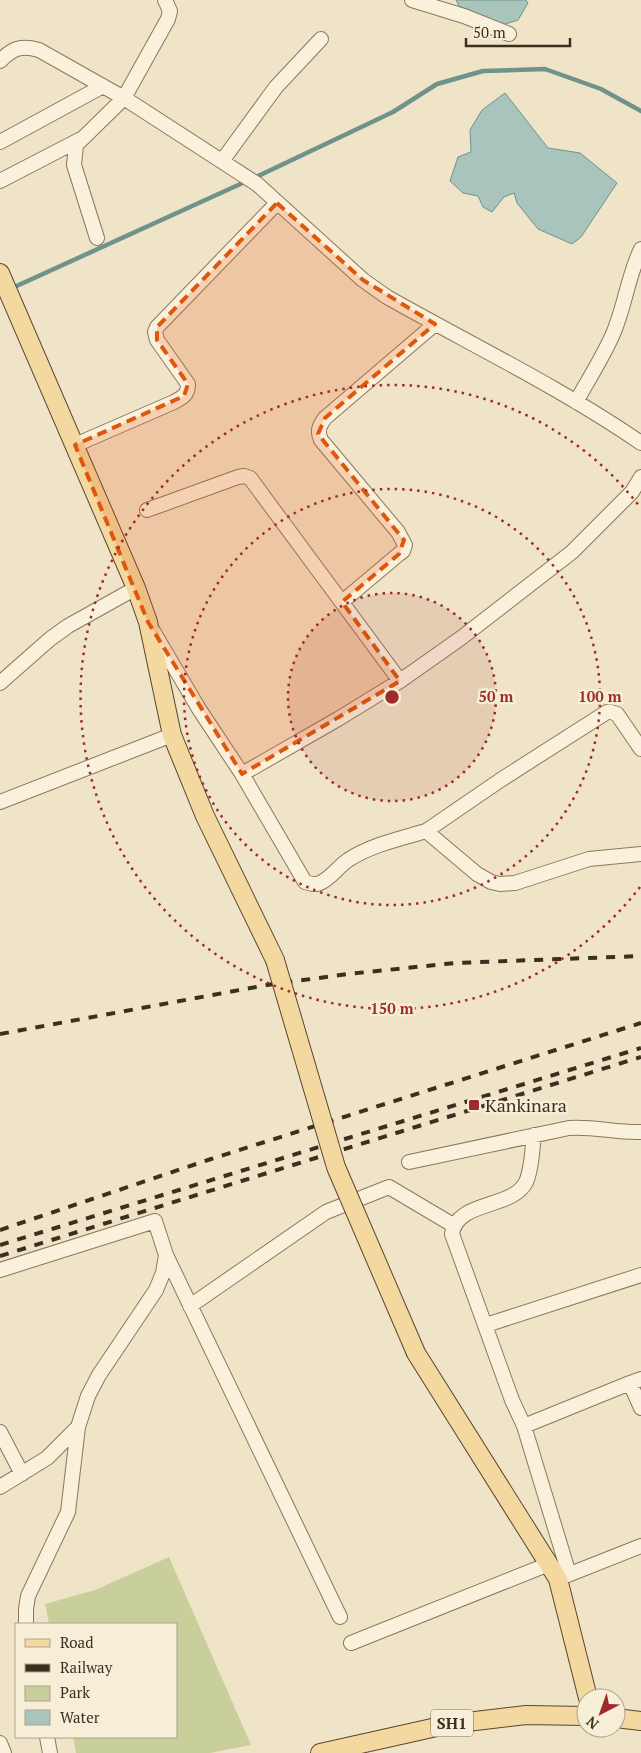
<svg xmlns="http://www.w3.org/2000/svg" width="641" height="1753" font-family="'PT Serif',serif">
  <rect width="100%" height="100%" fill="#f0e4c8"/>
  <path fill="#c9cf9b" d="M169 1557 251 1745 210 1753H76L73 1737H176V1624H49L45 1604 95 1590Z"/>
  <path fill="#a9c4bc" stroke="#6f938a" d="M456 0H526L528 3 518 20 502 25 459 6Z
    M505 93 548 148 580 153 617 183 581 237 572 244 538 229 517 203 514 193 504 197 492 212 483 207 478 196 463 193 450 181 458 157 471 152 470 130 482 110Z"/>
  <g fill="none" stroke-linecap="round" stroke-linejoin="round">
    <path stroke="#6f938a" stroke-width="4.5" d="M254 178 393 112 437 84 483 71 545 69 601 89 641 111
      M10 289 247 181"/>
    <g stroke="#8d765c" stroke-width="16">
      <path id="minor" d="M412 0 464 16 509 34
        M0 61C13 48 21 45 39 50L124 98 257 184 363 280 387 297C472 345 561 388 641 443
        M0 142 103 86
        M222 161 276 87 321 39
        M0 181 81 139
        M97 238 74 165 76 145 124 98 168 19 170 11 165 0
        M576 402C588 380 603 357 613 334 625 306 628 276 641 249
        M75 445 174 402C183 397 188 395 188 384L157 340 155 332 157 327 277 203
        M147 510 238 477 244 476 250 478 400 681
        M342 602 399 554 403 551 405 545 398 532 321 440C317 431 319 426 325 418L435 324
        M153 631 199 709 242 774 305 882C311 884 315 885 320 883 331 878 338 867 348 860 371 845 399 839 426 831L477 874 491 882 500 884 515 883 589 859 641 854
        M0 683 50 639 68 626 136 588
        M242 774 338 719 400 681 461 638 572 552 632 492 641 477
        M0 802 172 735
        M426 831 502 779 607 712H611L617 714 641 749
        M534 1135C532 1150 532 1169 526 1182 513 1209 457 1200 452 1234L512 1400 524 1426 630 1383
        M409 1162 569 1128C593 1126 617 1133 641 1132
        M166 1255 340 1617
        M0 1270 155 1221 166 1255 163 1273 156 1290 99 1375 88 1396 78 1427 68 1512 28 1596 26 1609V1624
        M190 1306 326 1212 389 1187 453 1225
        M486 1325 641 1275
        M641 1379 630 1383 641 1408
        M524 1426 569 1574
        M0 1432 22 1474
        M0 1487 47 1458 78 1427
        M560 1578 641 1546
        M351 1643 549 1564
        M47 1737 50 1753
        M0 1743 4 1753"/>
    </g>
    <g stroke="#5b4430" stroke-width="20">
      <path id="major" d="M0 273 136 588 148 622 172 735 205 816 275 960
        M416 1353 558 1579 588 1698
        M616 1718 641 1721
        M320 1753 450 1724 526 1715 586 1716"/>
    </g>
    <use href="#minor" stroke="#faf1dc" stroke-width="14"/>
    <use href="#major" stroke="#f3d9a0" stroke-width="18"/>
    <path stroke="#3d2e20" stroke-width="4" stroke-dasharray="9 9" stroke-linecap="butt" d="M0 1034 267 985 348 974 455 963 641 956
      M0 1230 211 1159 641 1023
      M0 1245 641 1048
      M0 1256 641 1057"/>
    <g stroke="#5b4430" stroke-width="20" stroke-linecap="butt">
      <path id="major-bridge" d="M275 960 336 1167 416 1353"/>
    </g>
    <use href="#major-bridge" stroke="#f3d9a0" stroke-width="18"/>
  </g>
  <path fill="#df570d" fill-opacity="0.2" stroke="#df570d" stroke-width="4" stroke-dasharray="10 6" stroke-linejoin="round" d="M277 203 363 280 435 324 325 418 318 434 404 540 399 554 342 602 400 681 242 774 148 622 75 445 184 396 188 384 157 340V327Z"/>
  <circle cx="392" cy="697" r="104" fill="#9e2a2b" fill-opacity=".12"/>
  <g fill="none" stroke="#9e2a2b" stroke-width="2.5" stroke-dasharray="2.5 5">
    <circle cx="392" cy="697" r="104"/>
    <circle cx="392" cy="697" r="208"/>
    <path d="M640 887A312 312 0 1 1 640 507"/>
  </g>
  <rect fill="#9e2a2b" stroke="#f7eed8" stroke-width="2" x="468" y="1099" width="12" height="12" rx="2.5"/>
  <g text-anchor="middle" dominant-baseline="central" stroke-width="5" stroke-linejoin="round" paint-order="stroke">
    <rect fill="#f7eed8" stroke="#756857" stroke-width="1" x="431" y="1709.5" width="42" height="27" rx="4"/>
    <g font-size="16" font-weight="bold" fill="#3d2e20">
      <text x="452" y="1723">SH1</text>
    </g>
    <g font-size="18" fill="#3d2e20" stroke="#f7eed8" text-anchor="start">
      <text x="485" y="1105">Kankinara</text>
    </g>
  </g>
  <circle cx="392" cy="697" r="8" fill="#9e2a2b" stroke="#f7eed8" stroke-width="2.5"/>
  <g font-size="15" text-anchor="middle" font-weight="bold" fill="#9e2a2b" stroke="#f7eed8" stroke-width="5" stroke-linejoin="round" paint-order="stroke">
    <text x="496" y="702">50 m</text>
    <text x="600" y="702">100 m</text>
    <text x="392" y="1014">150 m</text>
  </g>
  <rect x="15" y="1623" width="162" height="115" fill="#f7eed8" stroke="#ada18e"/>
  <rect x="25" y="1639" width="25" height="8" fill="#f3d9a0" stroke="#ada18e"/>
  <text x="60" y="1648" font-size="15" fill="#3d2e20">Road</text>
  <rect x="25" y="1664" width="25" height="8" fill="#3d2e20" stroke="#ada18e"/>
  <text x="60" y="1673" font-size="15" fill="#3d2e20">Railway</text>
  <rect x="25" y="1686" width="25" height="15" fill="#c9cf9b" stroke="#ada18e"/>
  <text x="60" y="1698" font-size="15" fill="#3d2e20">Park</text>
  <rect x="25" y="1710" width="25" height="15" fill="#a9c4bc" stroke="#ada18e"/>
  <text x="60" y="1723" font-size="15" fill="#3d2e20">Water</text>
  <g transform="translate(601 1713) rotate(221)"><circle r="24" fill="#f7eed8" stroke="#ada18e"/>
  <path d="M0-4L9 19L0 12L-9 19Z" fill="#9e2a2b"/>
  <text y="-8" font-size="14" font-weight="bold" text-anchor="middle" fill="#3d2e20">N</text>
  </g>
  <path d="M466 38v8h104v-8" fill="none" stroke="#3d2e20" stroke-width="2.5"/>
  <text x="473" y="38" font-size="15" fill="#3d2e20" stroke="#f7eed8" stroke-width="4" paint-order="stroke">50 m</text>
</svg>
